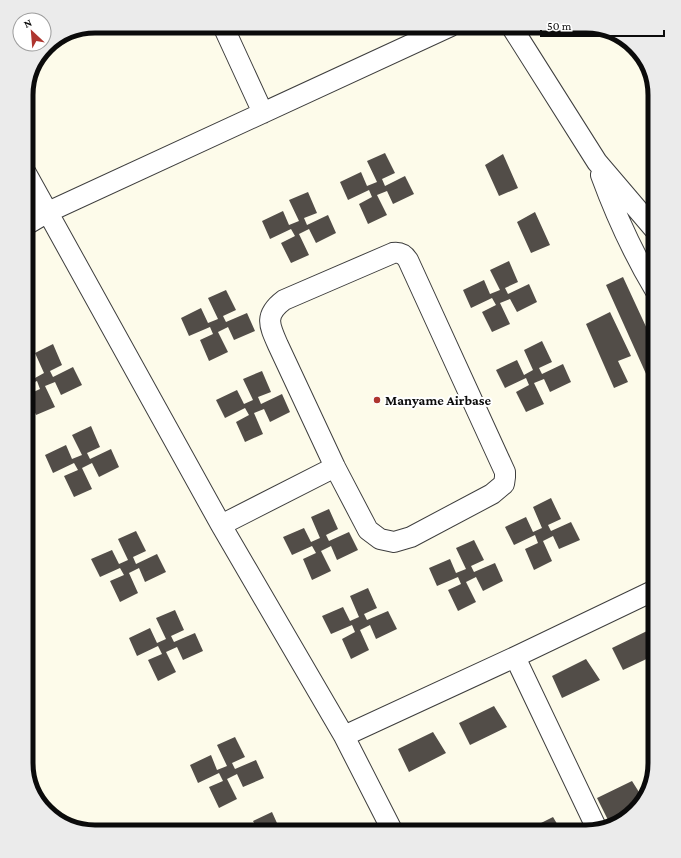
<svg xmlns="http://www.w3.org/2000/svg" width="681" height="858" font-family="'Crimson Pro',serif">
  <rect width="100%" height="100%" fill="#fdfbea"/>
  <path fill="#524d48" d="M385 153 395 173 382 179 385 186 405 176 414 194 393 204 387 191 377 195 387 215 368 224 359 204 372 197 369 190 348 200 340 182 361 172 367 186 377 182 367 161Z
    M503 154 518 188 499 196 485 165Z
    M308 192 317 213 304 218 307 225 328 215 336 233 316 243 309 229 299 234 309 255 291 263 281 243 295 236 291 229 270 239 262 221 283 211 289 225 299 221 289 200Z
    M535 212 550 245 531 253 517 222Z
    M509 261 518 282 505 288 508 294 529 284 537 302 517 312 510 299 500 303 510 324 492 332 482 312 496 305 492 298 471 308 463 290 484 280 490 294 500 290 490 270Z
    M623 277 648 331 655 328V373L647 376 606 285Z
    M226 290 236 310 223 316 226 322 247 313 255 331 234 340 228 327 218 332 228 352 209 361 200 340 213 334 210 327 189 336 181 318 201 308 208 323 218 319 208 298Z
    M610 312 631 356 618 361 628 382 614 388 586 324Z
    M542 341 552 362 539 368 542 374 563 364 571 382 550 392 544 379 534 383 544 404 526 412 516 392 529 385 526 378 505 388 496 370 517 360 524 375 533 370 524 350Z
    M53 344 62 365 50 371 53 377 73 367 82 385 61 395 55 382 45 386 55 407 36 415 27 395 40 389 37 381 26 386V364L28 363 35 378 44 373 35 353Z
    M262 371 271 392 258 397 261 404 282 394 290 412 270 422 264 409 254 413 263 434 245 442 236 422 249 415 245 408 225 418 216 400 237 390 244 404 253 400 243 379Z
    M91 426 100 447 87 453 90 459 111 449 119 467 99 477 92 463 82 468 92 489 74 497 64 476 78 470 74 463 53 473 45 455 66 445 72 459 82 455 72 435Z
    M551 498 561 519 548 525 551 531 571 522 580 540 559 549 553 536 543 541 552 561 534 570 525 549 538 543 535 535 514 545 505 527 526 517 533 532 542 528 533 507Z
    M329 509 338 529 326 535 329 541 349 532 358 550 337 560 331 546 321 551 331 571 312 580 303 559 316 553 312 546 292 555 283 537 304 528 311 542 320 538 311 517Z
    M136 531 146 551 133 557 136 564 157 554 166 572 145 582 139 568 129 573 138 593 120 602 110 581 124 575 120 568 100 577 91 559 112 550 119 564 128 560 118 539Z
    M474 540 484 560 471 566 474 572 495 563 503 581 483 591 476 577 466 582 476 602 458 611 448 590 461 584 458 577 437 586 429 568 450 559 456 573 466 569 456 548Z
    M368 588 377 608 364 614 367 620 388 611 397 629 376 639 370 625 360 630 369 650 351 659 342 639 355 632 352 625 331 634 322 616 343 607 350 621 359 617 350 596Z
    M175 610 184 630 171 636 174 642 195 633 203 651 183 660 177 647 166 652 176 672 158 681 148 660 162 654 158 646 137 656 129 638 150 628 157 643 166 639 156 618Z
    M647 631 655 644V655L623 670 612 648Z
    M586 659 600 680 562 698 552 676Z
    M494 706 507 727 470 745 459 723Z
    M433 732 446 753 409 772 398 749Z
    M235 737 245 757 232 763 235 769 256 760 264 778 243 787 237 774 227 779 237 799 219 808 209 787 223 781 219 773 198 783 190 765 211 755 217 770 227 766 217 745Z
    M632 781 644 800 639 805 608 820 597 798Z
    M272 812 281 832H259L253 821Z
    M553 817 562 832H523Z"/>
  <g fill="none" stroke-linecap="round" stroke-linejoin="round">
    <g stroke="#3e3e3e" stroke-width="22">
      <path id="minor" d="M223 26 263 113
        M511 26 597 162 655 230
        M26 173 221 525 344 736 393 832
        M601 175C616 216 633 253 655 290
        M26 225 48 212 451 26
        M393 253C400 252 404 254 408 260L505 472V477L504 484 492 494 411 537 394 542 380 539 368 530 335 467 278 345C269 325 264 315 284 300Z
        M221 525 335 467
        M515 657 597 829
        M344 736 515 657 655 590"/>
    </g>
    <use href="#minor" stroke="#fff" stroke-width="20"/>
  </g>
  <circle fill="#ae352f" stroke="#fff" stroke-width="1.5" cx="377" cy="400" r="4"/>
  <g text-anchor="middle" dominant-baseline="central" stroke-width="4" stroke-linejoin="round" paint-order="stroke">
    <g font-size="14" font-weight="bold" fill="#0b0b0b" stroke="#fff" text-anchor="start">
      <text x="385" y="400">Manyame Airbase</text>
    </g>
  </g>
  <path d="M0 0H681V858H0ZM95 33H586A62 62 0 0 1 648 95V763A62 62 0 0 1 586 825H95A62 62 0 0 1 33 763V95A62 62 0 0 1 95 33Z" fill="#ebebeb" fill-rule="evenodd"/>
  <path fill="none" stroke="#0b0b0b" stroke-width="5" d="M95 33H586A62 62 0 0 1 648 95V763A62 62 0 0 1 586 825H95A62 62 0 0 1 33 763V95A62 62 0 0 1 95 33Z"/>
  <g transform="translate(32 32) rotate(334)"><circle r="19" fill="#ffffff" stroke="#9d9d9d"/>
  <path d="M0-3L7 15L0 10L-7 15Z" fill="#ae352f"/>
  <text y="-6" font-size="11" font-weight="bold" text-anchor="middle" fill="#0b0b0b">N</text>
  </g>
  <path d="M541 30v6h123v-6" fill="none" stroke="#0b0b0b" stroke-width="2"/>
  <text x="547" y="30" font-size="12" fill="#0b0b0b" stroke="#ffffff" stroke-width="3" paint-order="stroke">50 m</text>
</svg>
